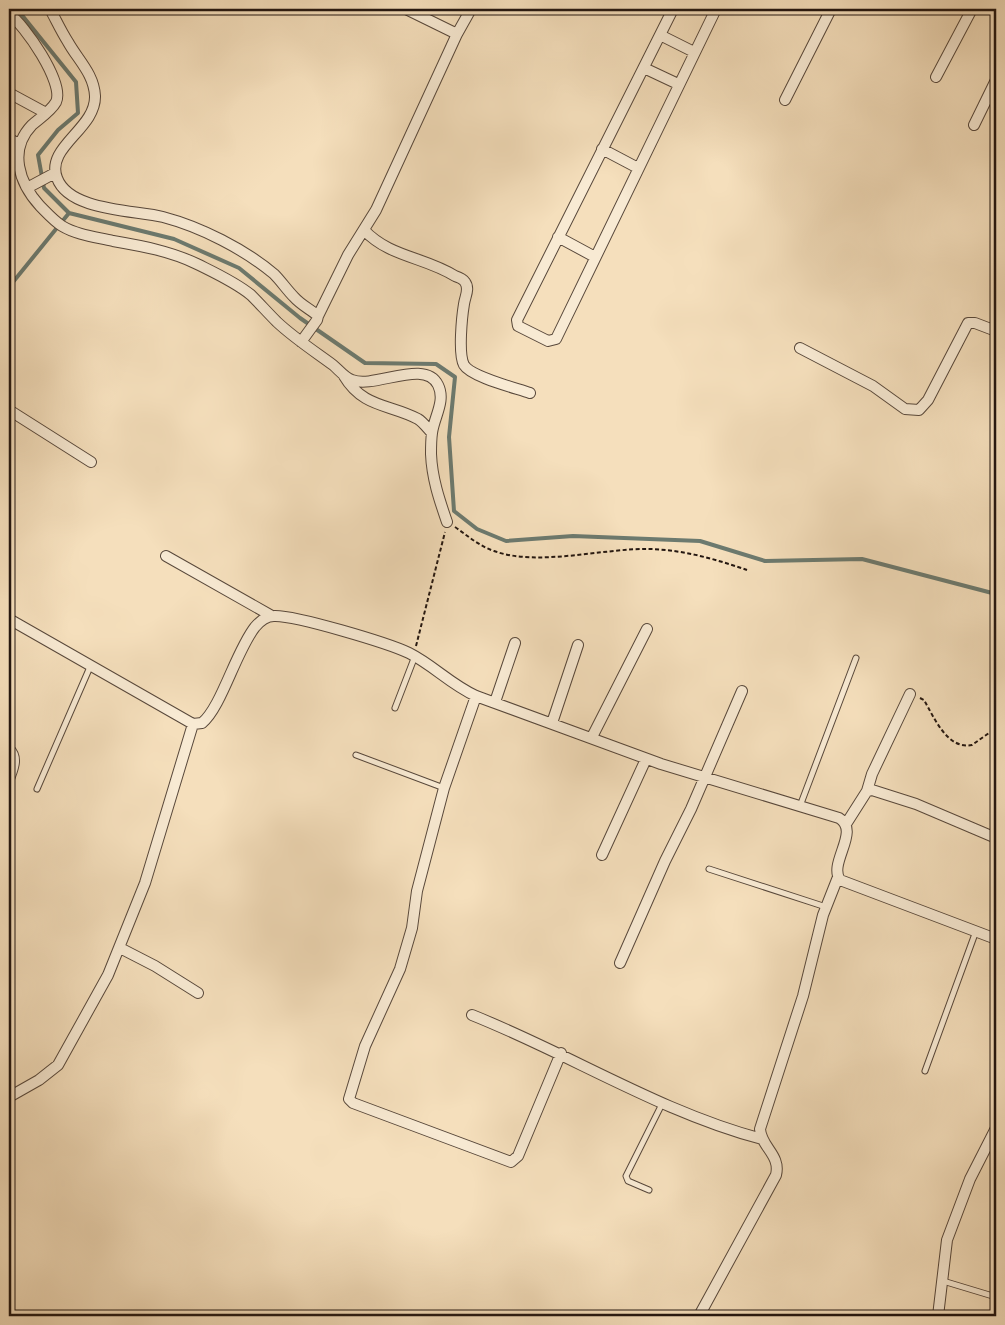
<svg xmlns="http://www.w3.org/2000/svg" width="1005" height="1325" font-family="'Libre Bodoni',serif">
  <rect width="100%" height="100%" fill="#f5dfbc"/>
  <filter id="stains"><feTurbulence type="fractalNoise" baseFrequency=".004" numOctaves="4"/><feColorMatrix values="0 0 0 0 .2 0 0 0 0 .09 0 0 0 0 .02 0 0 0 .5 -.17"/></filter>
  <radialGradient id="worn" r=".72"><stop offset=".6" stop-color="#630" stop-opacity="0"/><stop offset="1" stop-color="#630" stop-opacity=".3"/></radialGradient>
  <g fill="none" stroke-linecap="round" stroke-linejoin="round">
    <path stroke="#6c7a6f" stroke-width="4" d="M17 9 76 82 78 113 58 130 38 155 44 188 69 213 174 239 239 268 300 318 365 363 436 364 455 377 449 437 454 511 477 529 506 541 573 536 700 541 765 561 862 559 996 594
      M9 287 69 213"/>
    <g stroke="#58483b" stroke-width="7">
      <path id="service" d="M395 708 415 656
        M356 755 444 788
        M37 789 90 667
        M800 806 856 658
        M709 869 826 907
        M925 1071 976 931
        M649 1190 628 1181 626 1176 662 1104
        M943 1281 996 1297"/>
    </g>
    <g stroke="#58483b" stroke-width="12">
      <path id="minor" d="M50 9C56 20 61 31 68 42 78 60 94 74 95 96 96 129 45 147 57 178 69 211 134 210 163 217 201 227 244 249 274 274 281 281 287 290 294 297 301 305 310 309 318 316L317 320 301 342
        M406 9 457 34
        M673 9 517 320 518 326 548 341 556 339 716 9
        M9 14C24 24 65 83 56 102 51 111 40 118 32 125 8 150 19 183 40 206 47 213 54 221 62 226 77 235 96 237 113 241 142 246 170 251 197 264 215 273 235 282 251 295 260 304 268 313 277 322 294 338 314 351 333 365 339 370 345 378 352 380 375 389 425 358 438 385 446 401 434 417 432 433 431 440 431 447 431 454 432 478 439 499 447 522
        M660 35 694 52
        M644 68 678 84
        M936 77 972 9
        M9 93 46 113
        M785 100 831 9
        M974 125 996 80
        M9 139 20 144
        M602 149 638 168
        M27 188 55 173
        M364 230C389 257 425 257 455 276 458 277 463 279 465 282 470 289 465 296 464 304 462 316 458 354 464 365 471 377 516 388 530 393
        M558 237 595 257
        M318 316 348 255 376 210 457 34 471 9
        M800 348 873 386 905 409 919 410 928 400 968 323H975L996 331
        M344 376C363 408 390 404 418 419 423 422 428 429 432 433
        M9 410 91 462
        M166 556 272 616
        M996 613V602
        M9 619 193 724 202 723C221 708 236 651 255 627 260 621 266 616 274 616 295 615 388 643 409 653 433 665 450 684 476 696L661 764 839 818C861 831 828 863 840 880L996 939
        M476 696 444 788 417 891 412 928 400 969 365 1046 349 1099 353 1103 511 1162 518 1156 561 1053
        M495 702 515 643
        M552 723 578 645
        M592 737 647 629
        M9 749C18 758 13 768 9 779
        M867 791 872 774 910 694
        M846 824 867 791 872 790 916 804 996 838
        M602 855 646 759
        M120 948 155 966 198 993
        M620 963 665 861 691 809 742 691
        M472 1015C570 1054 660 1112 762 1139
        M9 1097 39 1080 58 1065 108 975 145 883 193 724
        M699 1316 776 1175C781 1155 761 1147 760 1129L803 996 823 915 838 877
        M938 1316 947 1240 970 1179 996 1128"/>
    </g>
    <path stroke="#231610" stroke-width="2" stroke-dasharray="4 2.5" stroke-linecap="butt" d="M455 527C468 536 479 546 494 551 538 567 603 548 650 549 684 550 715 559 747 570
      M416 646 445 532
      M920 698 924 700C934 717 947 750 972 745L996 728"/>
    <use href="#service" stroke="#f8ead3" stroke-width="5"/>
    <use href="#minor" stroke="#f8ead3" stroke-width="10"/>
  </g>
  <rect width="1005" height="1325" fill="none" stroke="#f5dfbc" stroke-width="30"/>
  <rect x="10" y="10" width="985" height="1305" fill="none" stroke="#231610" stroke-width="2.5"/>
  <rect x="15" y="15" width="975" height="1295" fill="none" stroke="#231610"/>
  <rect width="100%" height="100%" filter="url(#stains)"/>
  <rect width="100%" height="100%" fill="url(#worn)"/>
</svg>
